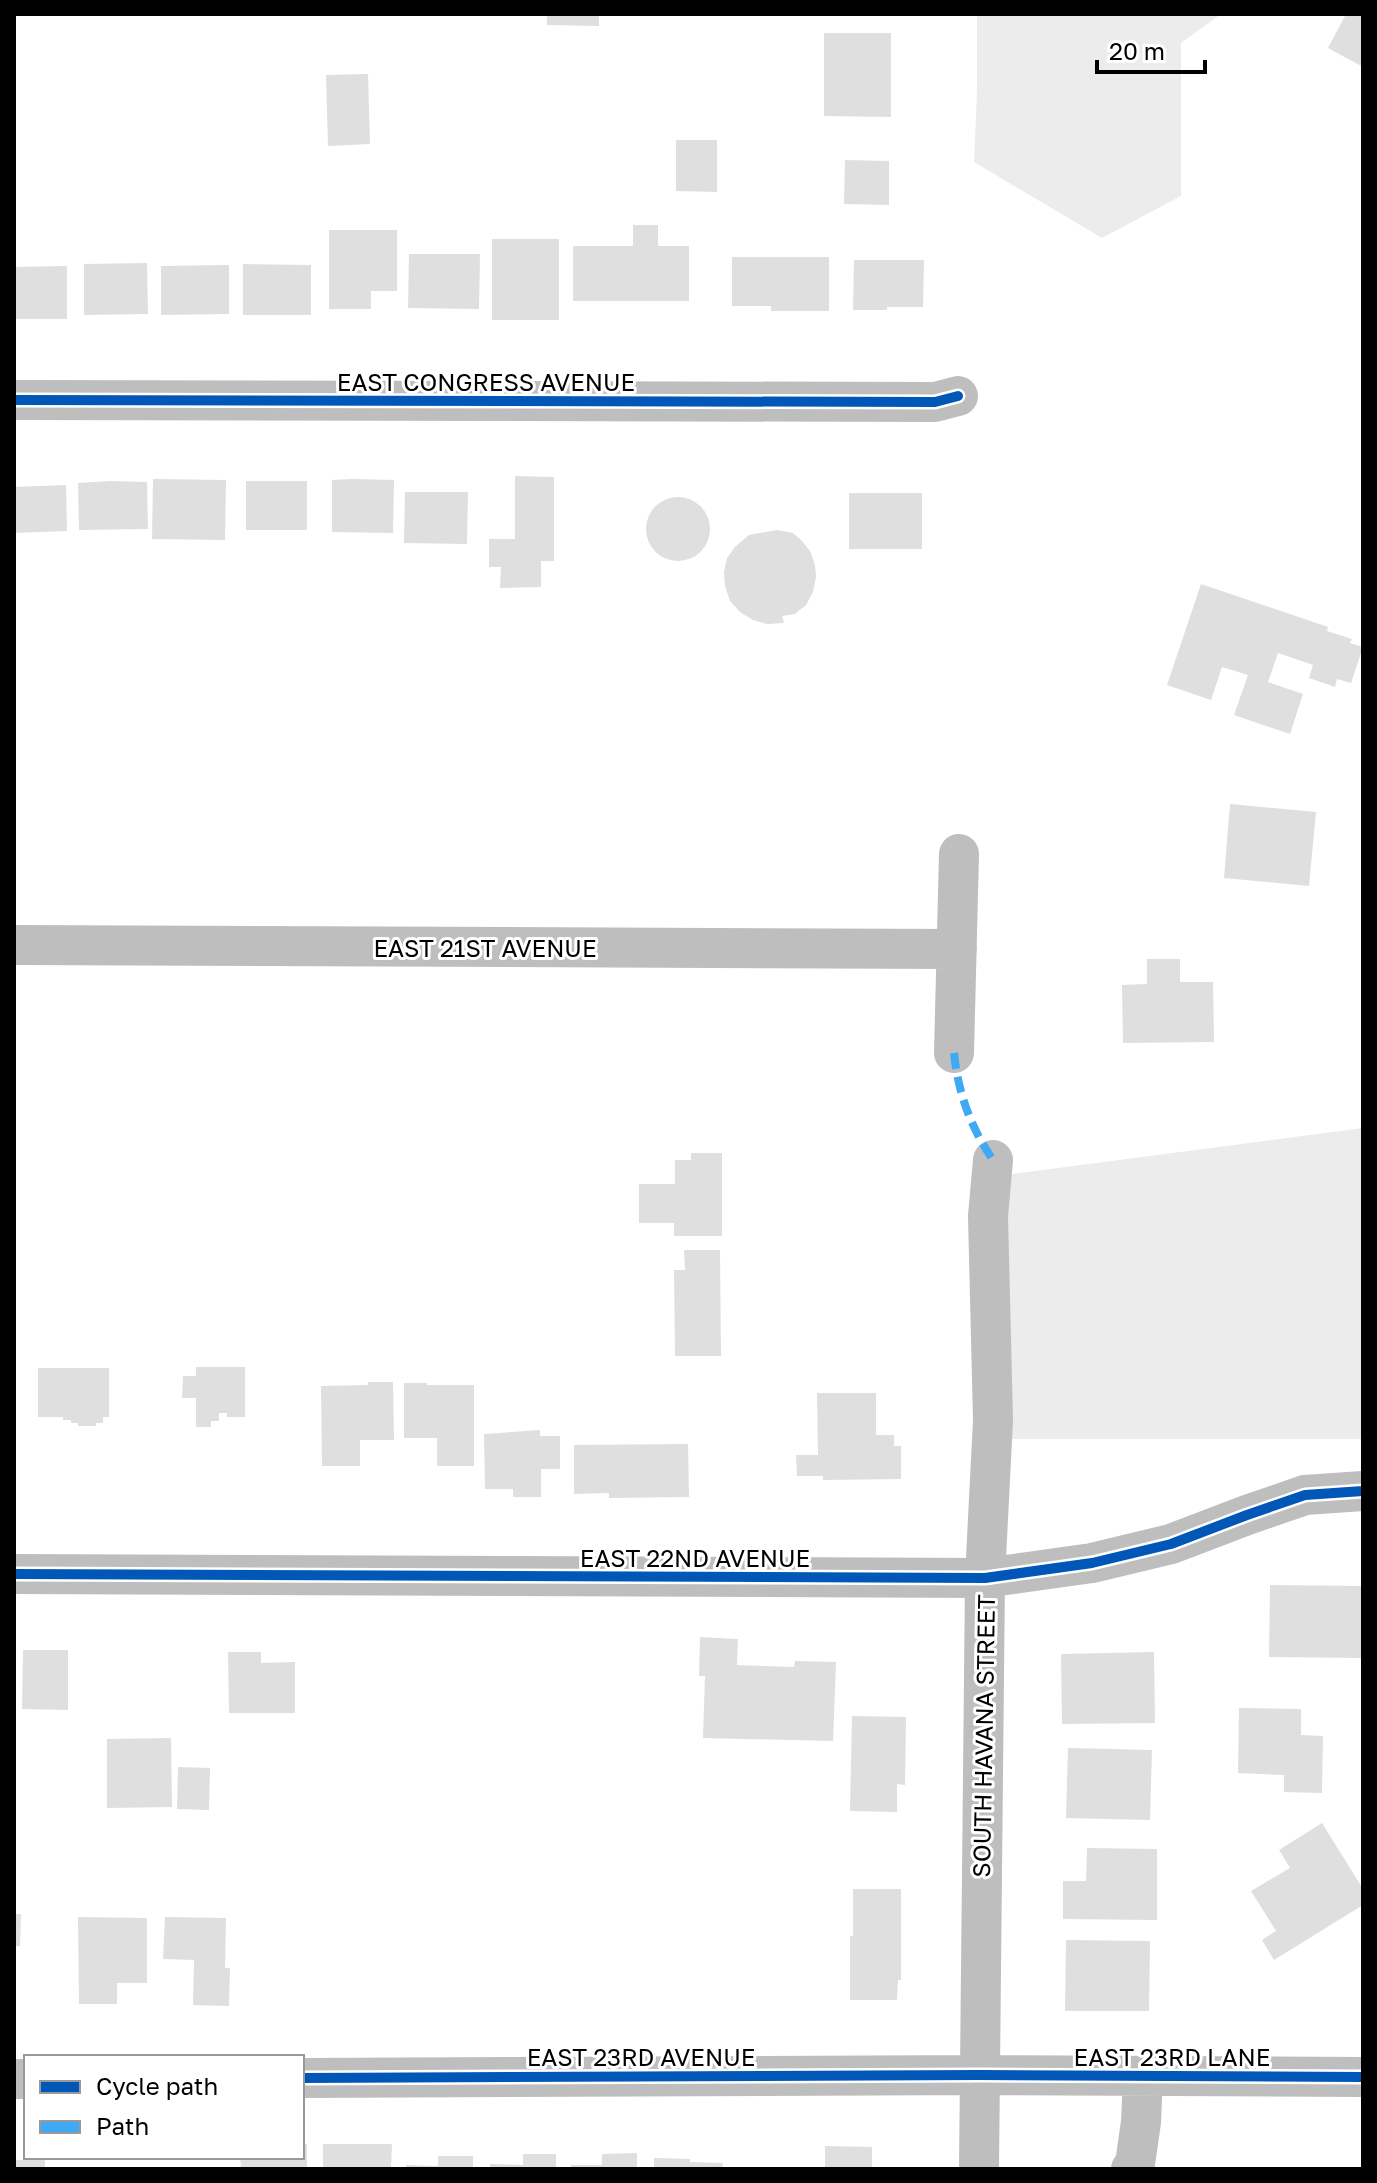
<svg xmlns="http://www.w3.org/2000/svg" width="1377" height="2183" font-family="'Golos Text',sans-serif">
  <rect width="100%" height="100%" fill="#fff"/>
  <path fill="#ececec" d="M977 14H1221L1181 43V196L1102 238 974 162 977 93Z
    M1363 1128V1439H1006L1005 1175Z"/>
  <path fill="#dfdfdf" d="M547 14H599V26L547 25Z
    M1346 14H1363V67L1328 48Z
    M824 33H891V117L824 116Z
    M368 74 370 144 328 146 326 75Z
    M676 140H717V192L676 191Z
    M845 160 889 161V205L844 204Z
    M633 225H658V246H689V301H573V246H633Z
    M329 230H397V291H371V309H329Z
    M492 239H559V320H492Z
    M409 254H480L479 309 408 308Z
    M732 257H829V311H771V306H732Z
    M854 260H924L923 307H887V310H853Z
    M147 263 148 314 84 315V264Z
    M243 264 311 265V315H243Z
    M229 265V314L161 315V266Z
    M67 266V319H14V267Z
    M515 476 554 477V561H541V587L500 588 501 567H489V539H515Z
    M153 479 226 480 225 540 152 539Z
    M352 479 394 480 393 533 332 532V480Z
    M110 481 147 482 148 529 79 530 78 483Z
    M246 481H307V530H246Z
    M66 485 67 531 14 533V487Z
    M405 492H468L467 544 404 543Z
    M849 493H922V549H849Z
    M646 529a32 32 0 1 1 64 0a32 32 0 1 1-64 0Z
    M777 530 793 533 802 541 810 551 815 565 816 577 813 592 806 605 795 614 782 616 784 623 767 624 753 620 740 612 730 601 725 586 724 572 727 558 735 547 749 535Z
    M1201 584 1328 627 1327 631 1352 639 1350 643 1363 647 1351 683 1337 679 1335 687 1309 678 1313 665 1278 653 1268 682 1303 694 1290 734 1234 715 1248 675 1222 667 1211 700 1167 685Z
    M1230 804 1316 812 1309 886 1224 878Z
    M1147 959H1180V982H1213L1214 1042 1123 1043 1122 985 1147 984Z
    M691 1153H722V1236H674V1223H639V1184H675V1160H691Z
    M684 1250H720L721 1356H675L674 1270H685Z
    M196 1367H245V1417H227V1413H219V1421H211V1427H196V1398H182L183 1376H196Z
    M38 1368H109V1417H103V1423H96V1426H78V1423H71V1420H63V1417H38Z
    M368 1382H393L394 1440H360V1466H322L321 1386 368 1385Z
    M404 1383H427V1385H474V1466H437V1438H404Z
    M817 1393H876V1435H894V1446H901V1479L823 1480V1476H797L796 1455H818Z
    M540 1430V1436H560V1469H541V1497H513V1489H485L484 1434Z
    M688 1444 689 1497 609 1498V1493L574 1494V1445Z
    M1270 1585 1363 1586V1658L1269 1657Z
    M700 1637 738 1639 737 1665 794 1667 795 1661 836 1662 833 1741 703 1738 705 1676H699Z
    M23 1650H68V1710L22 1709Z
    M228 1652H261V1663L295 1662V1713H229Z
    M1154 1652 1155 1723 1062 1724 1061 1654Z
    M1239 1708 1301 1709V1735L1323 1736 1322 1793 1284 1792V1775L1238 1773Z
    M852 1716 906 1717 905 1785 897 1784V1812L850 1811Z
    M171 1738 172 1807 107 1808V1739Z
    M1068 1748 1152 1750 1150 1820 1066 1818Z
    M178 1767 210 1768 209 1810 177 1809Z
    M1322 1823 1363 1889V1905L1274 1960 1262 1940 1276 1931 1251 1891 1290 1868 1279 1850Z
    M1087 1848 1157 1849V1920L1063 1919V1881H1086Z
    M853 1889H901V1980H898L897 2000H850V1936H853Z
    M14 1914H21L20 1946H14Z
    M78 1917 147 1918V1983H117V2004H79Z
    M165 1917 226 1918 225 1968H230L229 2006 193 2005 194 1960 163 1959Z
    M1066 1940 1150 1941 1149 2011H1065Z
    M302 2144H307V2169H241L240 2157H302Z
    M323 2144H392L391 2169H323Z
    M825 2146 872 2147V2169H825Z
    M637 2153V2169H571V2165H602V2154Z
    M523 2154H556V2169H490V2164L523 2165Z
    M438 2156H473V2169H406V2165L438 2166Z
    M654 2158 690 2159V2162L723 2163 722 2169H654Z
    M14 2160H45V2169H14Z"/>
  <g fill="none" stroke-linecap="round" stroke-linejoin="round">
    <path stroke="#bebebe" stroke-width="40" d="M14 400 935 402 958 396
      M14 945 957 949
      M954 1053 959 854
      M14 1574 985 1578 1092 1563 1171 1544 1247 1515 1305 1495 1363 1491
      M302 2078 980 2075 1363 2077
      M14 2079H26
      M979 2169 985 1578 993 1420 988 1216 993 1160
      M1131 2169 1135 2164 1141 2122 1143 2076"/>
    <path stroke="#3fa9f5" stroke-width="8" stroke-dasharray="16 8" stroke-linecap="butt" d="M954 1053C958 1093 971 1128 993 1160"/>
    <g stroke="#fff" stroke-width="15">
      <path id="cycleway" d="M14 400 935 402 958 396
        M14 1574 985 1578 1092 1563 1171 1544 1247 1515 1305 1495 1363 1491
        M302 2078 980 2075 1363 2077"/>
    </g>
    <use href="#cycleway" stroke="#0057b8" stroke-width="10"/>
  </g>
  <g text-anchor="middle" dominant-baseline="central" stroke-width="6" stroke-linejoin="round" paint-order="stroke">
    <g font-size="24" fill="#000" stroke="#fff">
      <text x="486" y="381">EAST CONGRESS AVENUE</text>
      <text x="485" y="947">EAST 21ST AVENUE</text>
      <text x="695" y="1557">EAST 22ND AVENUE</text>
      <text transform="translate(983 1736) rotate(-89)">SOUTH HAVANA STREET</text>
      <text x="641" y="2056">EAST 23RD AVENUE</text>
      <text x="1172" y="2056">EAST 23RD LANE</text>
    </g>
  </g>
  <rect width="1377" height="2183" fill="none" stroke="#000000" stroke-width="32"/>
  <rect x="24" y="2055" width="280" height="104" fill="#ffffff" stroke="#999999" stroke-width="2"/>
  <rect x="40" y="2081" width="40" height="12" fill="#0057b8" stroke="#999999" stroke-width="2"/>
  <text x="96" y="2095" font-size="24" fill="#000000">Cycle path</text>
  <rect x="40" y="2121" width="40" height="12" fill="#3fa9f5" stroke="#999999" stroke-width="2"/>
  <text x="96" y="2135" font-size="24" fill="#000000">Path</text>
  <path d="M1097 60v12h108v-12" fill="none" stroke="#000000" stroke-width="4"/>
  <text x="1109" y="60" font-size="24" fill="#000000" stroke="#ffffff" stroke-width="6" paint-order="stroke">20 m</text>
</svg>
